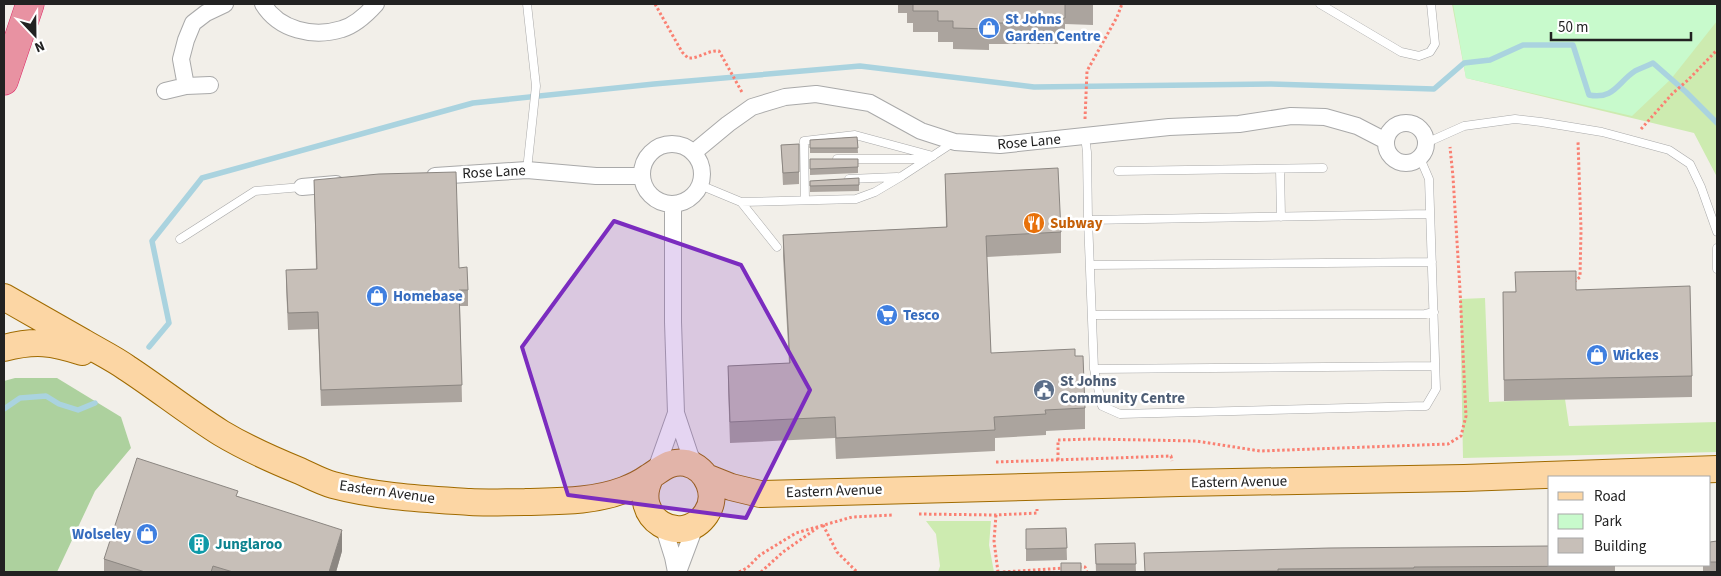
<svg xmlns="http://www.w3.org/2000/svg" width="1721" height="576" font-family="'Source Sans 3',sans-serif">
  <rect width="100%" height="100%" fill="#f2efe9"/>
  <path fill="#cdebb0" d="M1452 4H1717V177L1694 133 1466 78Z
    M1485 298 1489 402 1565 399 1569 426 1717 422V452L1463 458 1460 299Z
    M926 521H991L989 545 994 572H938L940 566 936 534Z"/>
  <path fill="#add19e" d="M15 378H57L121 417 131 448 95 491 57 572H4V381Z"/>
  <path fill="#c8facc" d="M1453 4H1717V21L1671 79 1632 116 1466 78Z"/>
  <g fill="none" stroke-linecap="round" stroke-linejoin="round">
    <path stroke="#aad3df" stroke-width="5.5" d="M149 347 169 323 152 241 202 178 473 103 654 84 860 66 1034 87 1271 84 1434 89 1464 63 1490 60 1523 45H1573L1589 95C1614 100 1618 82 1635 71 1641 68 1647 66 1653 63L1686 92 1717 123
      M4 409 20 398 46 396 59 404 78 410 95 403"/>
    <g stroke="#a9a9a9" stroke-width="9">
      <path id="lane" d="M1320 4 1401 52 1419 56 1430 52 1435 44 1431 4
        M1085 137 1087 152 1088 220 1094 369 1102 406 1120 414 1426 406 1436 389 1429 179 1420 158
        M1426 143 1464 126 1515 119 1541 122 1602 132 1669 150 1690 164 1701 187 1717 232
        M837 159H928
        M1280 169 1281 217
        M527 170 536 86 527 4
        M1118 171 1323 168
        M849 179 897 177
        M700 185 741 202 856 199 875 192 902 176 954 142
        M805 200 804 141 855 135 933 156
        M741 202 777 247
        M1088 220 1430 214
        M180 239 255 191 302 187
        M1717 248V269
        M1090 265 1432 262
        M1092 315 1425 314 1434 312
        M1094 369 1435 366"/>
    </g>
    <g stroke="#a9a9a9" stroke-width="18">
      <path id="street" d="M263 4C279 30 313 38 342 29 356 25 367 14 376 4
        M186 86 181 59 186 40 193 23 206 13 225 4
        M165 91 186 86 210 85
        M1386 143a20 20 0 1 1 40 0a20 20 0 1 1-40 0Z
        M642 174a30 30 0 1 1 60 0a30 30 0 1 1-60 0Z
        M693 153 728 124 752 107 785 97 816 94 870 103 921 131 955 142 1000 145 1169 127 1239 124 1291 116 1325 117 1357 126 1386 141
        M435 176 527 170 596 176H642
        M302 187 336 184
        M673 204V322L676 413 690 455 699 469
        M655 472 676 413
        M663 525 673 557 676 572
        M678 572 696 524"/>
    </g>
    <g stroke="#a06b00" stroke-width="28">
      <path id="primary" d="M4 297C30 312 57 327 83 342 98 351 113 358 127 368 159 389 189 413 221 433 246 448 273 460 300 471 311 476 322 482 333 485 378 497 425 499 470 502 488 503 507 502 525 502 559 501 592 502 624 490 632 487 642 482 649 477 661 470 669 460 686 463 708 468 719 496 706 514 682 549 628 518 651 476
        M4 348C35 340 52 342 82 352
        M706 477 731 487 760 494 1179 483 1464 478 1717 469"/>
    </g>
    <g stroke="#dc2a67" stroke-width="29">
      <path id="highway" d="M4 81 30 4"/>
    </g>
    <path stroke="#fa8072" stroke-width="3" stroke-dasharray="2.5 2.5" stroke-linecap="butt" d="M655 4 682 52 688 58C699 59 707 50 719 51L743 94
      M1085 119 1087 71 1117 17 1122 4
      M1641 129 1673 93 1688 80 1717 50
      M1574 282 1580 277 1581 230 1578 141
      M1058 460V440L1093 439 1196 441 1260 451 1448 444 1461 436 1466 416 1460 290 1453 177 1450 147
      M996 462 1171 456 1172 461
      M919 514 996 515 1037 513V509
      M996 515 994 541 998 572
      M823 525 837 552 857 572
      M1079 567H1085L1087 572
      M739 572 747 568 760 555 796 533 852 517 893 515
      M761 572 783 552 820 526
      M1003 572 1065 568"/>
    <use href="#lane" stroke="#fff" stroke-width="8"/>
    <use href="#street" stroke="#fff" stroke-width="16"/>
    <use href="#primary" stroke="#fcd6a4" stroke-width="26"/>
    <use href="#highway" stroke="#e892a2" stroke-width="28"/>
  </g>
  <path fill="#aba49e" d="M898 4H1093V25L1065 24V39H1058V44H989V50L953 49V42H938V32H913V23H907V13H898Z
    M857 137 858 153H810V140Z
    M799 144V184L783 185 781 145Z
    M810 159H858V173L810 175Z
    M945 174 1061 232V253L987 257 991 353 1075 356 1085 408V429L1046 431V435L995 438V451L836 459 835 438 730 443 728 387V366L789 363 783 256V235L946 227Z
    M859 178V191L810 192V181Z
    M314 180 459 268 468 290V306H460L462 402 321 406 318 329 288 330 286 286V270L316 269Z
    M1576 290 1692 376V397L1504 401 1503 292Z
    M238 496 342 551 336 572H104V559Z
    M1066 528 1067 560 1026 561V529Z
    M1717 541V572H1703V565H1710V542Z
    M1135 543 1136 572H1096L1095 544Z
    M1144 553 1615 565V572H1145Z"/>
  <path fill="#8b8681" d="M342 530V551L336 572H329Z"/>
  <path fill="#c7bfb8" stroke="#8b8681" d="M913 4H1065V18H1058V23H989V29L953 28V21H938V11H913Z
    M857 137 858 148H810V140Z
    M799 144V172L783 173 781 145Z
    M810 159H858V167L810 169Z
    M1058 168 1061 232 986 236 991 353 1075 349V356H1083L1085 408 1045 410 1046 414 994 417 995 430 836 438 835 417 730 422 728 366 790 363 783 235 947 227 945 174Z
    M456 172 459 268 467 267 468 290H459L462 385 321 390 318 312 288 313 286 270 317 269 314 180 379 174Z
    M859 178V185L810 186V181Z
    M1576 271V290L1690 286 1692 376 1504 380 1503 292H1516L1515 272Z
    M137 458 238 491 236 496 342 530 329 572H233L213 566 211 572H145L104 559Z
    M1066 528 1067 548 1026 549V529Z
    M1717 541V562H1710V542Z
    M1135 543 1136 564H1096L1095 544Z
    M1550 546V565H1615V566L1414 567V568L1278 569V571L1145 572 1144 553 1329 548Z
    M1061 563H1081V572H1061Z"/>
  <path fill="#7b2cbf" fill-opacity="0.2" stroke="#7b2cbf" stroke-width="4" stroke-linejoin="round" d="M614 221 741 265 810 390 746 518 568 495 522 347Z"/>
  <defs>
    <g id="shop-disc" transform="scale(1.125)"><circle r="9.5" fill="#3f7fe0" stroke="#fff"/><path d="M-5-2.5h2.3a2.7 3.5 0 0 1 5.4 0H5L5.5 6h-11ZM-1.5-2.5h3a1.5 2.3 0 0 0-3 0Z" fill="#fff"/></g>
    <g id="restaurant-disc" transform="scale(1.125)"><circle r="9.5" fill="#e8710a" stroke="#fff"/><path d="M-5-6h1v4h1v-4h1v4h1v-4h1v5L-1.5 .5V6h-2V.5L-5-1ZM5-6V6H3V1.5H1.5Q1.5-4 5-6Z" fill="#fff"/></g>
    <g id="supermarket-disc" transform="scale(1.125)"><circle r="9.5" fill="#3f7fe0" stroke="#fff"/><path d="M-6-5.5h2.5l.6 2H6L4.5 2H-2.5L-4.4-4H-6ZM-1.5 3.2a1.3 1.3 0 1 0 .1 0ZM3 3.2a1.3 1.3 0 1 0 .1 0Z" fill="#fff"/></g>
    <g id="civic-disc" transform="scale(1.125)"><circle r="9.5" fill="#5c6f8a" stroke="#fff"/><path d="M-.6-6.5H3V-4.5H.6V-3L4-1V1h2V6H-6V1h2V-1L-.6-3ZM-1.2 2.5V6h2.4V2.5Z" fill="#fff"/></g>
    <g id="building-disc" transform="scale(1.125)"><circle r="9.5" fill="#0f9aa8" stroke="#fff"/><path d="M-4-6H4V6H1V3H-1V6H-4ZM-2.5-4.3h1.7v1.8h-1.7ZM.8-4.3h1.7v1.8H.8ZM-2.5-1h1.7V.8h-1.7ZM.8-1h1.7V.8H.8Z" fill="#fff"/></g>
  </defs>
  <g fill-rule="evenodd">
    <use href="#shop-disc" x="989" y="28"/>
    <use href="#restaurant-disc" x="1034" y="223"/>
    <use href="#shop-disc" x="377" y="296"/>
    <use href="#supermarket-disc" x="887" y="315"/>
    <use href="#shop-disc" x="1597" y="355"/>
    <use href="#civic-disc" x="1044" y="390"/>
    <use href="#shop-disc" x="147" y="534"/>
    <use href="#building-disc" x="199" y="544"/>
  </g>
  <g text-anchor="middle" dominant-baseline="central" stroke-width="5" stroke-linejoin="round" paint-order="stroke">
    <g font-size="15" font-weight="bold" fill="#366cbe" stroke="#fff" text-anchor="start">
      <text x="1005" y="19">St Johns<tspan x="1005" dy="17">Garden Centre</tspan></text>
      <text x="393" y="296">Homebase</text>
      <text x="903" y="315">Tesco</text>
      <text x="1613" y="355">Wickes</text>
      <text x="131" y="534" text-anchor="end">Wolseley</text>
    </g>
    <g font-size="15" fill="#222" stroke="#fff">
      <text transform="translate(1029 142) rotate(-5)">Rose Lane</text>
      <text transform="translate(494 172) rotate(-3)">Rose Lane</text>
      <text transform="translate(1239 482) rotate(-1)">Eastern Avenue</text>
      <text transform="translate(834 491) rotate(-2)">Eastern Avenue</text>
      <text transform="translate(387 492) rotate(8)">Eastern Avenue</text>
    </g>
    <g font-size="15" font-weight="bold" fill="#c56008" stroke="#fff" text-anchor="start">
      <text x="1050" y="223">Subway</text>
    </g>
    <g font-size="15" font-weight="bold" fill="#4e5e75" stroke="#fff" text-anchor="start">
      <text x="1060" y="381">St Johns<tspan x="1060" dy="17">Community Centre</tspan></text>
    </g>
    <g font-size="15" font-weight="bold" fill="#0d838f" stroke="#fff" text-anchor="start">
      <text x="215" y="544">Junglaroo</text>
    </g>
  </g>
  <rect width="1721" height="576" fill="none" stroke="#222222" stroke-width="10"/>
  <rect x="1548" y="476" width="162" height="90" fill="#ffffff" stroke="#a7a7a7"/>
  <rect x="1558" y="492" width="25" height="8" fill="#fcd6a4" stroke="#a7a7a7"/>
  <text x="1594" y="501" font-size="15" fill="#222222">Road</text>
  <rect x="1558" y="514" width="25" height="15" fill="#c8facc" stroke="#a7a7a7"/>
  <text x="1594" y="526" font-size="15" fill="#222222">Park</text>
  <rect x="1558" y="538" width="25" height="15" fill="#c7bfb8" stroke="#a7a7a7"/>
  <text x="1594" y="551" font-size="15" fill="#222222">Building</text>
  <g transform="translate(35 35) rotate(158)" stroke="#ffffff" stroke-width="4" paint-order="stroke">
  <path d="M0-4L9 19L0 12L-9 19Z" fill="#222222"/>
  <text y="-8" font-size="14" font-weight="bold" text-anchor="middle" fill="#222222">N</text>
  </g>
  <path d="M1551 32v8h140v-8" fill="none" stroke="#222222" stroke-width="2.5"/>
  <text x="1558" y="32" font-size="15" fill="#222222" stroke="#ffffff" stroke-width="4" paint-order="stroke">50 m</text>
</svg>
